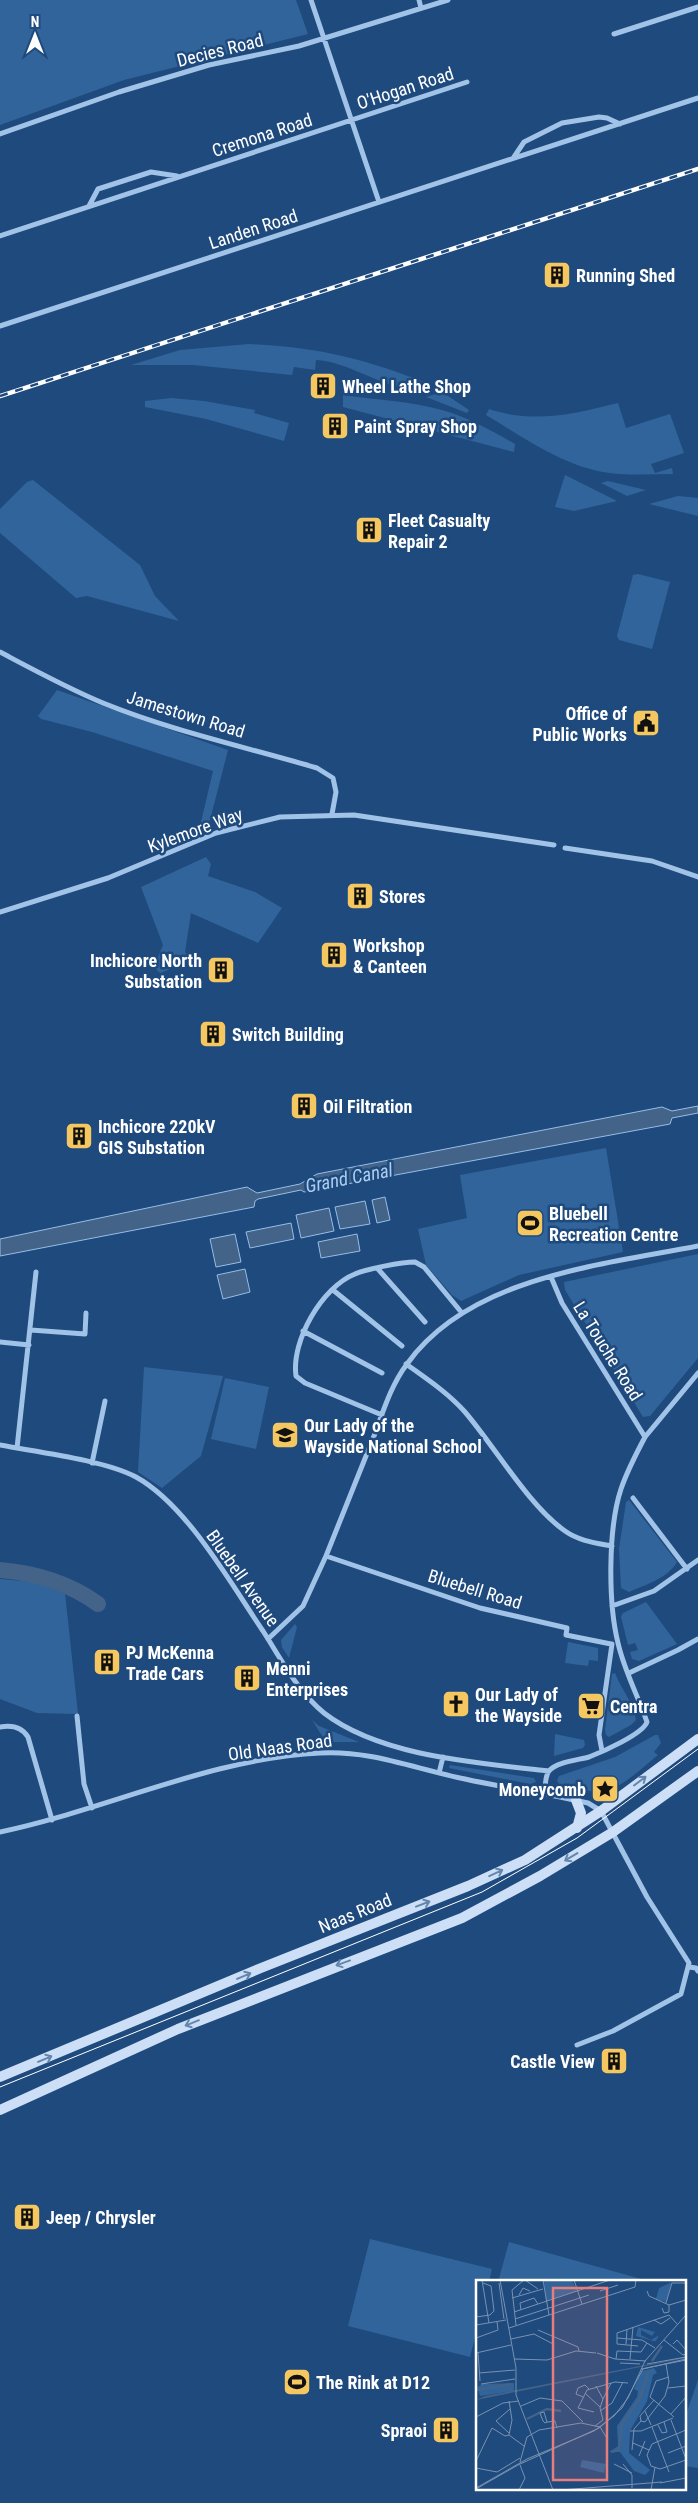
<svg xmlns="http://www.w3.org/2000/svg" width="698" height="2503" font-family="'Roboto Condensed',sans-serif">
  <rect width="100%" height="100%" fill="#1f4a7d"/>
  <path fill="#31649b" d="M0 0H296L308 34 124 80 0 125Z
    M249 344C318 347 366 359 429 384V387C394 398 352 361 316 360L315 370 294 367 292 375 193 365H131L180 350Z
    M442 392 469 410 467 413 426 397Z
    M343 395C376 400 409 401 442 410 468 417 492 431 515 444L514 452 343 407Z
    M171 398 204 401 255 410 254 413 289 423 284 441 206 419 145 407V401Z
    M618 403 626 428 670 414 684 453 651 464 655 473 672 468 673 474C650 474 626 476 603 472 560 464 523 437 486 415L489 409C534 424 573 414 618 403Z
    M565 475 617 501 574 511 555 507Z
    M33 480 140 565 155 596 179 621 87 596 76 598 0 533V509L27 482Z
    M608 481 646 490 627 496 601 483Z
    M678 496 698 498V516L649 504Z
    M638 574 670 582 652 649 619 640 617 636 633 575Z
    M57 690 228 750 209 824 201 822 213 771 92 732 41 719 38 716Z
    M206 857 211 864 208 876 255 892 282 908 258 943 191 913 185 952 193 961 160 973 154 967 163 945 141 887Z
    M606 1148 623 1252 519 1275 461 1301 452 1295 426 1265 418 1229 467 1218 460 1175Z
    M698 1254V1358L650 1416 643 1417 565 1290 564 1282Z
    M144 1367 223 1376 201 1456 162 1488 138 1472Z
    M225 1378 269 1387 256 1449 211 1439Z
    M629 1500 677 1562C668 1578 645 1585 629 1592L621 1588 619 1549 626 1502Z
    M0 1579 34 1582 65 1593 78 1714 37 1713 0 1699Z
    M646 1602 677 1644 639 1661 632 1659 630 1652 638 1650 635 1643 628 1645 621 1617 623 1613Z
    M295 1624 297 1627 289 1658 282 1647 281 1640Z
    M568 1642 598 1648V1661L589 1660 588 1666 565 1663Z
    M615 1673C621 1689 634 1703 636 1720L631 1725 609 1737 606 1735 605 1730 612 1674Z
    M312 1720 319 1726 359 1742H326Z
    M555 1734 584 1740 585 1745 583 1748 554 1756Z
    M655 1735H658L661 1743 654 1752 658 1755C619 1787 612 1800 559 1785L557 1780 559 1776 615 1757Z
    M450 1765 534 1778 536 1782 530 1784 449 1768Z
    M370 2239 492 2269 489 2282H477V2330L470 2357 348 2326Z
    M509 2242 652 2282H498Z
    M698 2380V2468L684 2466V2420Z"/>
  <path fill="#436388" stroke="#95bee9" d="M698 1106V1113L672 1118 670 1124 304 1192 301 1190 258 1199 255 1201 254 1207 0 1256V1239L247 1187 257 1193 300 1184 317 1174 662 1107 672 1111Z
    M385 1197 390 1220 377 1223 372 1200Z
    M365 1201 370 1224 340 1229 335 1207Z
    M329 1208 334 1231 301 1238 296 1215Z
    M291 1223 294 1239 250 1248 246 1232Z
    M235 1234 241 1262 216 1267 210 1239Z
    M357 1234 360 1251 321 1258 318 1242Z
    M245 1269 250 1292 223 1299 217 1275Z"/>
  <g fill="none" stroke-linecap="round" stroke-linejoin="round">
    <path stroke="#436388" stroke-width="16" d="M0 1570C36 1573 69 1583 98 1604"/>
    <path stroke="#a1c3e7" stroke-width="5" d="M311 0 379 202
      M419 0 421 8
      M614 34 698 7
      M0 134 119 92 209 65 299 46 448 0
      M514 157 524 142 562 123 599 117 607 118 620 124
      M89 206 98 189 151 172 177 176
      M0 236 467 82
      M0 326 698 98
      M0 652C34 670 67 688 103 703 172 731 246 747 317 768L333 778 336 792 332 814
      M565 848 652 861 698 877
      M0 912 108 878 216 833 280 817 354 815 554 845
      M378 1269 425 1322
      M333 1290 402 1346
      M31 1330 85 1334 86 1313
      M303 1331 382 1373
      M0 1342 29 1345
      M406 1364C427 1379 448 1393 465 1412 495 1447 529 1506 565 1531 579 1541 596 1543 612 1546
      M382 1415 305 1383 296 1376C291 1341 322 1287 355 1274 366 1269 402 1262 415 1262L424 1267 462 1313
      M645 1437 698 1373
      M0 1445C37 1452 104 1460 136 1477 187 1505 231 1584 263 1631 281 1659 298 1692 324 1713 381 1757 480 1763 549 1771
      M17 1448 36 1272
      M92 1463 105 1401
      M633 1498 687 1569
      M612 1606 654 1591 698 1560
      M268 1639 303 1606 326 1556
      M611 1644 566 1635 567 1628 480 1608 326 1556C342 1516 358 1476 374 1436 383 1412 391 1385 407 1364 469 1277 601 1265 698 1246
      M629 1673 678 1650 698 1639
      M77 1716 84 1784 92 1808
      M0 1727C11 1725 22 1727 28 1737L52 1820
      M602 1751 599 1735 612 1644
      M439 1773 443 1757
      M545 1793C545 1787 545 1776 549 1771 556 1762 578 1760 589 1757 602 1752 643 1734 647 1722 638 1696 624 1670 618 1643 608 1603 608 1528 621 1489 627 1471 636 1454 645 1437L562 1303 551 1277
      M0 1832C105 1810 212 1758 320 1753 371 1750 415 1769 465 1779 505 1788 547 1793 588 1803L601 1811 647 1897 689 1963 681 1994 613 2031 577 2045
      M689 1967 696 1968 698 1971"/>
    <path stroke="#ccdff6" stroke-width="10" d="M576 1800 581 1813 577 1828
      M0 2077 261 1968 468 1886 525 1860 601 1811 698 1739
      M0 2110 178 2029 462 1918 540 1876 613 1832 698 1771"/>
    <path stroke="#fff" stroke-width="1" d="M0 2087 482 1892 577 1838 698 1749"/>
    <g stroke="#fff" stroke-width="4.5">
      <path id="rail" d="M0 396 698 169"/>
    </g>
    <use href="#rail" stroke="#1f4a7d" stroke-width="2.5" stroke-dasharray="8" stroke-linecap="butt"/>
  </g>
  <defs><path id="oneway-shaft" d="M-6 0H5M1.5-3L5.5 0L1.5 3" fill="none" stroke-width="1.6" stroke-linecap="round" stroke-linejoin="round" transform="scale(1.25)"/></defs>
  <g stroke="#6486ad">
    <use href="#oneway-shaft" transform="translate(640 1781) rotate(-37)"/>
    <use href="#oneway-shaft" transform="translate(571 1857) rotate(149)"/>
    <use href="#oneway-shaft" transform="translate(496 1873) rotate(-25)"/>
    <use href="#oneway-shaft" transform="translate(423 1904) rotate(-21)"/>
    <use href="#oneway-shaft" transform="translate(343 1963) rotate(160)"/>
    <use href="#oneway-shaft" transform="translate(244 1976) rotate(-23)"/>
    <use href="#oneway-shaft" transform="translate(192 2023) rotate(158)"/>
    <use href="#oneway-shaft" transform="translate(45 2059) rotate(-23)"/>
  </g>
  <defs>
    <g id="building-square" transform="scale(1.4375)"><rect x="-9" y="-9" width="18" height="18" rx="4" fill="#f5c761" stroke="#1f4a7d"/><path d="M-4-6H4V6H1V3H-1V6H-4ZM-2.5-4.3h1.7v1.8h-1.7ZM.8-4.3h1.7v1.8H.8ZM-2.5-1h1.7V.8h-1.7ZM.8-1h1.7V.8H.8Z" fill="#111"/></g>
    <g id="civic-square" transform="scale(1.4375)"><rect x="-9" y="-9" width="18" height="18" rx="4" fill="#f5c761" stroke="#1f4a7d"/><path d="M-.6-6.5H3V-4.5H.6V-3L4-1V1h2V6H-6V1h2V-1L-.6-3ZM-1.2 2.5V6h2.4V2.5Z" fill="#111"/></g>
    <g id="stadium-square" transform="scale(1.4375)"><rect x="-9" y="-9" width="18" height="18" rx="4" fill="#f5c761" stroke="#1f4a7d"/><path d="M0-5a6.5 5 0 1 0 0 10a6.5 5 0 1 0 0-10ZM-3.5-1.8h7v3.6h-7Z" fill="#111"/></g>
    <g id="school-square" transform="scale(1.4375)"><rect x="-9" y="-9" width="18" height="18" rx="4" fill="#f5c761" stroke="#1f4a7d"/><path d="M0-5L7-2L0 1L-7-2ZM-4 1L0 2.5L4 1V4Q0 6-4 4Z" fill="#111"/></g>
    <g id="church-square" transform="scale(1.4375)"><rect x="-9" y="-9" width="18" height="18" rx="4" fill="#f5c761" stroke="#1f4a7d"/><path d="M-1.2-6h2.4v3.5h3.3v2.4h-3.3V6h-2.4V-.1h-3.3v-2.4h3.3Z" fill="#111"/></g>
    <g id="supermarket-square" transform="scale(1.4375)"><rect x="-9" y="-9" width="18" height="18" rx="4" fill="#f5c761" stroke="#1f4a7d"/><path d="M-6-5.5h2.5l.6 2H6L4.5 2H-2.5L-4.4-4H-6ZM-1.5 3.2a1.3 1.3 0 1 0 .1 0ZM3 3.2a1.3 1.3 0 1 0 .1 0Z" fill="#111"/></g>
    <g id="sight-square" transform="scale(1.4375)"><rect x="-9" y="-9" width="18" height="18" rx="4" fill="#f5c761" stroke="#1f4a7d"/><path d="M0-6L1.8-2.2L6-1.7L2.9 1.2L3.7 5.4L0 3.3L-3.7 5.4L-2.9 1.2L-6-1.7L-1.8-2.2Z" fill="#111"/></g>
  </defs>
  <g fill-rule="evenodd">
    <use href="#building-square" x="557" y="275"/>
    <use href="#building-square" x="323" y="386"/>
    <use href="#building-square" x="335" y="426"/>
    <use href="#building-square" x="369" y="530"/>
    <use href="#civic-square" x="646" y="723"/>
    <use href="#building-square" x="360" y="896"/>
    <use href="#building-square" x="334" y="955"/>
    <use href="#building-square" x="221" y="970"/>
    <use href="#building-square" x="213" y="1034"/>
    <use href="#building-square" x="304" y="1106"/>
    <use href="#building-square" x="79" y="1136"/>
    <use href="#stadium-square" x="530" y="1223"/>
    <use href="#school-square" x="285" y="1435"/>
    <use href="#building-square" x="107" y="1662"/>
    <use href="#building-square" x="247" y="1678"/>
    <use href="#church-square" x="456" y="1704"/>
    <use href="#supermarket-square" x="591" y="1706"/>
    <use href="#sight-square" x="605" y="1789"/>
    <use href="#building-square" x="614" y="2061"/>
    <use href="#building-square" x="27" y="2217"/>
    <use href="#stadium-square" x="297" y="2382"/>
    <use href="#building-square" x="446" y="2430"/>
  </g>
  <g text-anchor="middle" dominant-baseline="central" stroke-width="5" stroke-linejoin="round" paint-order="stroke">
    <g font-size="18" fill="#fff" stroke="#1f4a7d">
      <text transform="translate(220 50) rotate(-14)">Decies Road</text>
      <text transform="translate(405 88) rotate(-18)">O'Hogan Road</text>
      <text transform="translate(262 135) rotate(-18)">Cremona Road</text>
      <text transform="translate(253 229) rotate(-18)">Landen Road</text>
      <text transform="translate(186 714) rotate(17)">Jamestown Road</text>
      <text transform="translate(195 830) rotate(-20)">Kylemore Way</text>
      <text transform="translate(608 1351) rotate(58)">La Touche Road</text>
      <text transform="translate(243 1578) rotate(55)">Bluebell Avenue</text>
      <text transform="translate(475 1589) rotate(17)">Bluebell Road</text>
      <text transform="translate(280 1747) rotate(-8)">Old Naas Road</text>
      <text transform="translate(355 1913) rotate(-22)">Naas Road</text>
    </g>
    <g font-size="18" font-weight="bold" fill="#fff" stroke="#1f4a7d" text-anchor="start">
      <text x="576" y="275">Running Shed</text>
      <text x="342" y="386">Wheel Lathe Shop</text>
      <text x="354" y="426">Paint Spray Shop</text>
      <text x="388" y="520">Fleet Casualty<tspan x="388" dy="21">Repair 2</tspan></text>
      <text x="627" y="713" text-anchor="end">Office of<tspan x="627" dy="21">Public Works</tspan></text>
      <text x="379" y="896">Stores</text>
      <text x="353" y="945">Workshop<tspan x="353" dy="21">&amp; Canteen</tspan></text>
      <text x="202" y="960" text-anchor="end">Inchicore North<tspan x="202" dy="21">Substation</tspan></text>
      <text x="232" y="1034">Switch Building</text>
      <text x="323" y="1106">Oil Filtration</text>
      <text x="98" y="1126">Inchicore 220kV<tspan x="98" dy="21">GIS Substation</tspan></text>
      <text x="549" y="1213">Bluebell<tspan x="549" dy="21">Recreation Centre</tspan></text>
      <text x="304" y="1425">Our Lady of the<tspan x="304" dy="21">Wayside National School</tspan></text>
      <text x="126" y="1652">PJ McKenna<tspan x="126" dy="21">Trade Cars</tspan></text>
      <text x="266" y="1668">Menni<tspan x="266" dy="21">Enterprises</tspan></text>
      <text x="475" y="1694">Our Lady of<tspan x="475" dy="21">the Wayside</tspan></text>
      <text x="610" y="1706">Centra</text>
      <text x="586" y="1789" text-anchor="end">Moneycomb</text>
      <text x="595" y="2061" text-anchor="end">Castle View</text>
      <text x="46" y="2217">Jeep / Chrysler</text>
      <text x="316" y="2382">The Rink at D12</text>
      <text x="427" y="2430" text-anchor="end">Spraoi</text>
    </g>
    <g font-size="19" font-style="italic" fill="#adcdef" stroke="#1f4a7d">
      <text transform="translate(349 1178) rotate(-11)">Grand Canal</text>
    </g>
  </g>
  <g transform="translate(476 2280)">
    <rect width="210" height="210" fill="#1f4a7d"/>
    <path d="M68 0H96L101 11 70 21ZM196 2 190 22 180 19 183 8ZM162 47 179 52 176 56 165 50V55L175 60 183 55 180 61H177L160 56ZM178 88 181 93 177 95 171 121 154 151 153 173 174 190 169 195 158 191 144 172H133L142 166 141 146 161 117 162 111 158 109 166 91ZM0 103 2 107 6 104 38 103V111L4 116ZM106 180 130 184 128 193 104 187Z" fill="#31649b"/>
    <path d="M210 77V78L0 120 9 116Z" fill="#436388"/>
    <path fill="none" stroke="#436388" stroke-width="2.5" d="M176 81 186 66M0 110 35 104M51 139 71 129 85 131M135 172 143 170 146 144 163 120 173 91"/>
    <path fill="none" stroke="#7992b1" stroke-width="1" d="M6 0 13 43M24 0 40 88V115L77 210M49 0 62 9M67 0 73 35M98 0 106 24M23 3 28 39M124 11 142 5M171 11 173 16 193 25M43 15 47 8 54 11M36 18 67 9M190 23 196 3H210M193 25 210 20M186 28 188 33 193 32V25M45 30 44 23 58 18 62 24M38 32 134 0M0 37 14 35 18 31 15 6 7 3M39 39 113 15M178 40 185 44 194 38M0 45 30 40M40 45 36 10 48 0M33 48 159 7 160 0M62 50 102 67 103 71M0 58 22 50 21 42M141 58 166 60 179 68M35 59 58 54 77 64M188 60 207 75 210 74M150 64 151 49M197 64 201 60 210 70M162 66 141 64V53L193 35 201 44M2 72 4 101M0 73 35 65M121 73 139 79 170 81M38 79 71 80 100 71 120 73M140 79 141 71 165 72 171 63M154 79 157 47M144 83 164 84M171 84 210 77M165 89 210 80M3 93 39 90M193 97 180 101 174 117 198 137M5 104 39 99M192 108 210 106M109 113 124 127M107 117 100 114 102 108 109 105 113 109M127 119 135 103M178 120 164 136 165 141 169 142 189 116 193 102 190 84M33 121 36 140 33 155 48 166M45 126 64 118 86 121 107 142M124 131 136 123 147 102M169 131 175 145M118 132 102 128 111 110 139 102 152 103M195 134 210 117M0 137 27 123 43 121M195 140 210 179M71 142 68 132 64 133 67 141 69 143 71 142H72L78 141H79L81 148M182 145 186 153 191 152 188 142M119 146 127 140 124 128 127 119 120 106M176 147 193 192M210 150 176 164 171 175 175 186 184 189 210 180M154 151H165L197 138M33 153 20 141 34 129M157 163 173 170M156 170 158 149 165 141M192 173 210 166M163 176 169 161M0 181 16 148 29 156 33 155M44 182 51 157 63 150 105 143 124 147 132 160M138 184 156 193M147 184 156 195V208M0 188 21 192 44 178M184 203 210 198M0 208 51 179 118 151 138 136 152 118 169 81 210 35M0 209 42 185 123 148 146 128 167 89 210 79M43 210 49 198 44 185M85 210 186 202M175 210 179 187"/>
    <path fill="#e67e7e" fill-opacity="0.15" stroke="#e67e7e" stroke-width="2.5" d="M77 8H131V200H77Z"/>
    <rect width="210" height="210" fill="none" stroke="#fff" stroke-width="2.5"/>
  </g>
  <g transform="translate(35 35)" stroke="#1f4a7d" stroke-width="4" paint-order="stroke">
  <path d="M0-4L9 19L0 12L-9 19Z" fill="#ffffff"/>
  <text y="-8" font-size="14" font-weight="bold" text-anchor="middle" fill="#ffffff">N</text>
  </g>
</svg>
